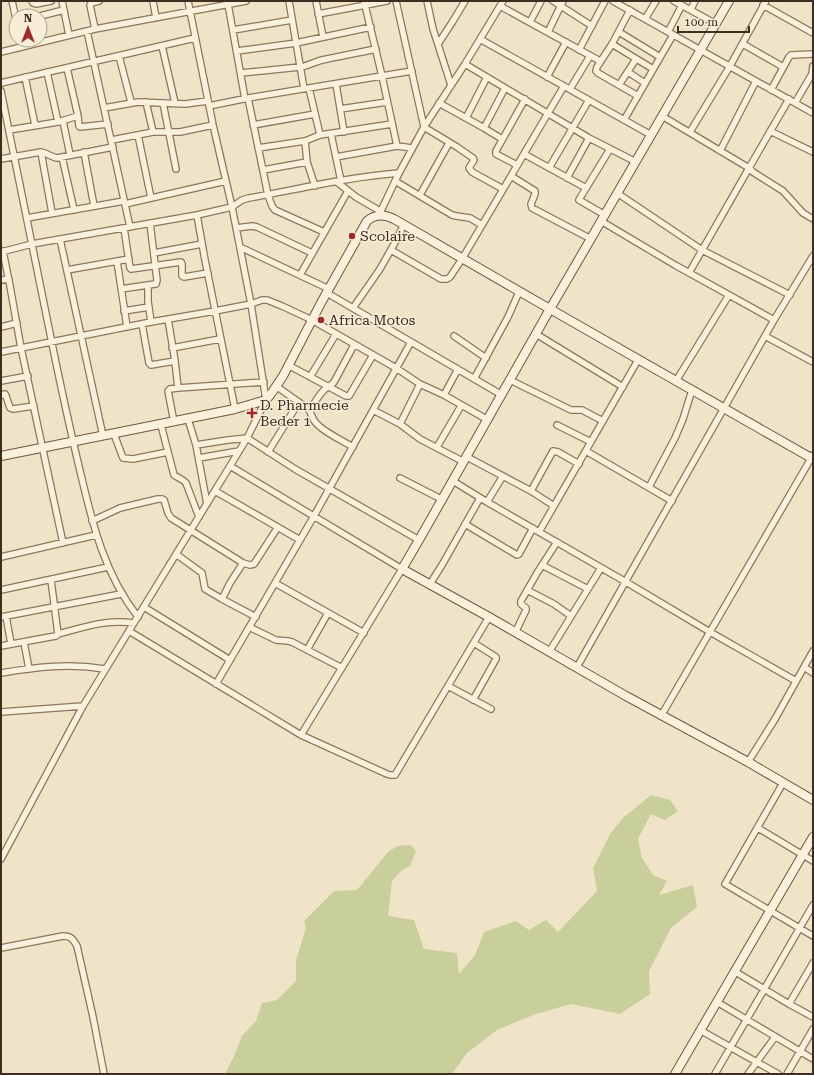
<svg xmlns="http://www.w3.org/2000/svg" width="814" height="1075" font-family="'Roboto Serif',serif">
  <rect width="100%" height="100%" fill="#f0e4c8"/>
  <path fill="#c9cf9b" d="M651 795 670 800 678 811 665 820 651 814 638 839 642 858 653 875 667 881 659 895 693 885 697 907 671 928 649 971 650 994 620 1014 571 1004 536 1014 497 1030 467 1053 452 1074H225L234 1056 242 1036 256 1021 262 1003 277 1000 296 981V960L306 928 304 921 334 891 357 890 389 851 398 846 411 845 416 851 410 866 401 871 392 881 388 916 414 920 424 949 457 953 459 974 475 955 484 932 516 921 529 930 546 920 558 932 597 891 593 868 610 834 623 818Z"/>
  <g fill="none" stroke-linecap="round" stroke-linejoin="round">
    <g stroke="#8d765c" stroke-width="8">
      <path id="street" d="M12 1 16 19
        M32 1 33 3 36 4 51 1
        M62 1 69 35
        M153 1 156 18
        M289 1 304 89
        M316 1 323 37
        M364 1 382 76 397 146
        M427 1 433 29 451 85
        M553 1 592 26
        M613 1 813 113
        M674 1 716 24
        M228 4 245 99
        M763 5 813 33
        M500 6 600 61
        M691 9 695 1
        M630 10 612 44 597 67 596 71 598 73 638 96
        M318 14 387 1
        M40 16 64 10
        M645 19 656 1
        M530 22 541 1
        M95 29 90 5 91 3 99 1
        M233 30 292 20
        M87 31 130 227
        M548 32 563 1
        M619 32 660 57
        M668 32 682 5
        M480 39 651 135
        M438 44 453 21 465 1
        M612 44 653 69
        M743 44 783 67
        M162 46 175 103
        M579 50 605 1
        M237 51 296 43 371 27
        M1 52 95 29 246 1
        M119 56 131 102
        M465 64 589 138 636 162
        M67 68 78 116
        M47 72 58 122
        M628 72 645 83
        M241 73 300 67C308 66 314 62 322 60 340 56 358 53 376 49
        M25 77 35 125
        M547 77 566 42
        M1 83 195 38
        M336 84 344 132
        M619 85 636 59
        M309 88 320 135 392 124
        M570 89 590 56
        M771 90 789 57 791 55 813 54
        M1 91C19 182 38 273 56 363 64 401 72 438 81 475 93 526 105 575 138 617
        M248 98 268 195 272 206 275 210 324 232
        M789 99 749 168 753 172 783 191 803 213 813 219
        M146 102 153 132
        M163 103 176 169
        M439 103 484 128 502 139
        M795 103 812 74 813 66
        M209 106 248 98 412 71
        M104 108 138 102 185 104 208 101
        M340 109 387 102
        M662 116 749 168 689 273
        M466 118 487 77
        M624 120 673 35
        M63 121 70 155
        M253 125 315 114
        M484 128 505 88
        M9 130 58 122 78 116 79 126 80 127 108 124
        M770 131 813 152
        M690 132 730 66 766 1
        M331 134 341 181
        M138 135 151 198
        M112 140 153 132H180L213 125
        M305 141 307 162 315 186
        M258 148 305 141 320 135
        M720 151 756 81
        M41 152 52 213
        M84 152 94 206
        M524 154 586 188
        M62 157 74 210
        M336 157 397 146 412 148
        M1 159 41 152C47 153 51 157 57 158L113 147
        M517 165 496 154V151L525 99
        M549 168 589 100
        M263 170 307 162
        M511 176 535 191V194L531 204 532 208 591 239
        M567 178 589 138
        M395 181 452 215 456 216 470 218 482 225
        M337 182 356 197 380 211
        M503 189 472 172 469 168 474 160 473 158 457 147 424 127 465 64 503 1
        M617 193 702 250 790 295
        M420 195 449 143
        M125 204 226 181
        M197 215 205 260 235 409
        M379 215 399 173 424 127 396 1
        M605 215 579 200 580 198 610 149
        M27 218 124 201
        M601 221 675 265 774 320
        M124 228 130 268 131 269 181 262 182 264V276L184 277 208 273
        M236 228 252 226 257 227 312 253
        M60 239 103 436
        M240 247 329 289
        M391 250 441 279H447L450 277 462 259 564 86
        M3 251 10 286 21 348 63 543
        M1 252 32 244 197 215 232 207 242 200 249 198C299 189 348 177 399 173
        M154 253 202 244
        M117 261 127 327
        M67 270 129 259
        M300 275 348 191
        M1 280 9 279
        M148 285 156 284 157 280 150 223
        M121 289 148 285V301L151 322
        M327 293 502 395
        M353 308 380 269 397 239 404 224
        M124 311 149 307
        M168 319 175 361
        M142 324 149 363 151 365 175 361 178 388 170 389 168 391 174 422
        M1 327 17 323
        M536 334 623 387
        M454 336 486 358
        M765 336 813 362
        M172 348 220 339
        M1 352 151 322 215 311 251 304 262 300H267L282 306 312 320 396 368 420 384 444 395 488 420
        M288 365 346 396H349L373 355
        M310 377 336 334
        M474 379 508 317 519 292
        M510 380 571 410H582L603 421
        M1 381 28 376
        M676 381 729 295
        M276 386 307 408C312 412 311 419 317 424 324 432 343 441 353 447
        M178 388 264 382
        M1 395 5 394 6 396 10 408 13 409 34 406
        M444 395 458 369
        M310 410C314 404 318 396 324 390 327 387 331 386 334 382L354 345
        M373 410 400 424 420 439 464 462
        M188 419 196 445 207 504
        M400 424 420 384
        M161 425 174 475C178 478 183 479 186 483L199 517
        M557 425 591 442
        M114 434 123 458 133 459 168 452
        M196 445 228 440 247 438 295 469 419 540
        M437 447 461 406
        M586 451 672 501
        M268 452 299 402
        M467 457 531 491 554 506
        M199 458 239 451
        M400 478 443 500
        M453 481 487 502 626 582 710 632 796 681
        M649 487 675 438 683 419 692 390
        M215 491 300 540
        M531 491 553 451 558 452 579 464
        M487 502 503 476
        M92 521 120 508 158 499H162L164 500 168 513 171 518 243 563 250 565 254 564 278 527
        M465 524 517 555 519 554 533 528
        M539 532 638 360
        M176 554 202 573 205 589 222 599
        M1 557 96 535
        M243 563 230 583 222 599 256 617
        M542 565 588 589
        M275 583 364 633
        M430 584 442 565 480 498
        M1 590 108 567
        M527 590 554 604 571 616
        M144 607 230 660
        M6 616 11 644
        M1 617 121 594
        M249 627 276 640 288 641 292 642 342 668
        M129 631 301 735 402 569 230 466
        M515 633 526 610V608L521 604V601L537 573 557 542
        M58 634C85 627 106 619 134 623
        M24 642 29 669
        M1 646 50 637 56 636 58 634 51 580
        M307 650 328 613
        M549 652 601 568
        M577 667 774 320 813 256
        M804 667 813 673
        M1 673C37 667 69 663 105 669
        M216 684 314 516 411 342
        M448 686 491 709
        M473 700 496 659V657L474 643
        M1 712 83 706
        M661 716 813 455
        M301 735 387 774 390 775H395L489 617
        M748 762 775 719 813 651
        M783 783 725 884 813 936
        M758 828 813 861
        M1 859 83 706 230 466 247 438 266 400 251 304 232 207 213 125 188 1
        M1 948 63 936C71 936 73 939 77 946L93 1017 104 1074
        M734 971 789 1004 813 1017
        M717 1002 813 1059
        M789 1004 813 963
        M700 1030 778 1074
        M715 1074 813 905
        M748 1074 775 1037
        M787 1074 813 1029"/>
    </g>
    <g stroke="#6f573f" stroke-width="10">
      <path id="secondary" d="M729 1 550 309 419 540 402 569 489 617 626 696 748 762 813 800
        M1 456 235 409 266 400 273 391 283 376 322 301 367 221C375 214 384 214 394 219L550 309 813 459
        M675 1074 813 837"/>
    </g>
    <use href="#street" stroke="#faf1dc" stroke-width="5.5"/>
    <use href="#secondary" stroke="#faf1dc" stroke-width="8"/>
  </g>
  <g fill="#9e2a2b" stroke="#f7eed8" stroke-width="1.5">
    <circle cx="352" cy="236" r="4"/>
    <circle cx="321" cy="320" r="4"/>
    <path d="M250 407h4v4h4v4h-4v4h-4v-4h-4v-4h4z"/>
  </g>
  <g text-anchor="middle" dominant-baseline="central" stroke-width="3" stroke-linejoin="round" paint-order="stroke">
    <g font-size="14" fill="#3d2e20" stroke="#f7eed8" text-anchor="start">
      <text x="360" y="236">Scolaire</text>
      <text x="329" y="320">Africa Motos</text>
      <text x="260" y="405">D. Pharmecie<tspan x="260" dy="16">Beder 1</tspan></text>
    </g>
  </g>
  <rect width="814" height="1075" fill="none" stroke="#3d2e20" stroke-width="4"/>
  <g transform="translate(28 28)"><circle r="19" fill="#f7eed8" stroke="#ada18e"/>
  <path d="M0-3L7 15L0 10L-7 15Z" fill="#9e2a2b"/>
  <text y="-6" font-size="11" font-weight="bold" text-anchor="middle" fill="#3d2e20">N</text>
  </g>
  <path d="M678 26v6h71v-6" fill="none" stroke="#3d2e20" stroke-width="2"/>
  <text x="684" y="26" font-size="12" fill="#3d2e20" stroke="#f7eed8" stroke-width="3" paint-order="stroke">100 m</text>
</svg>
